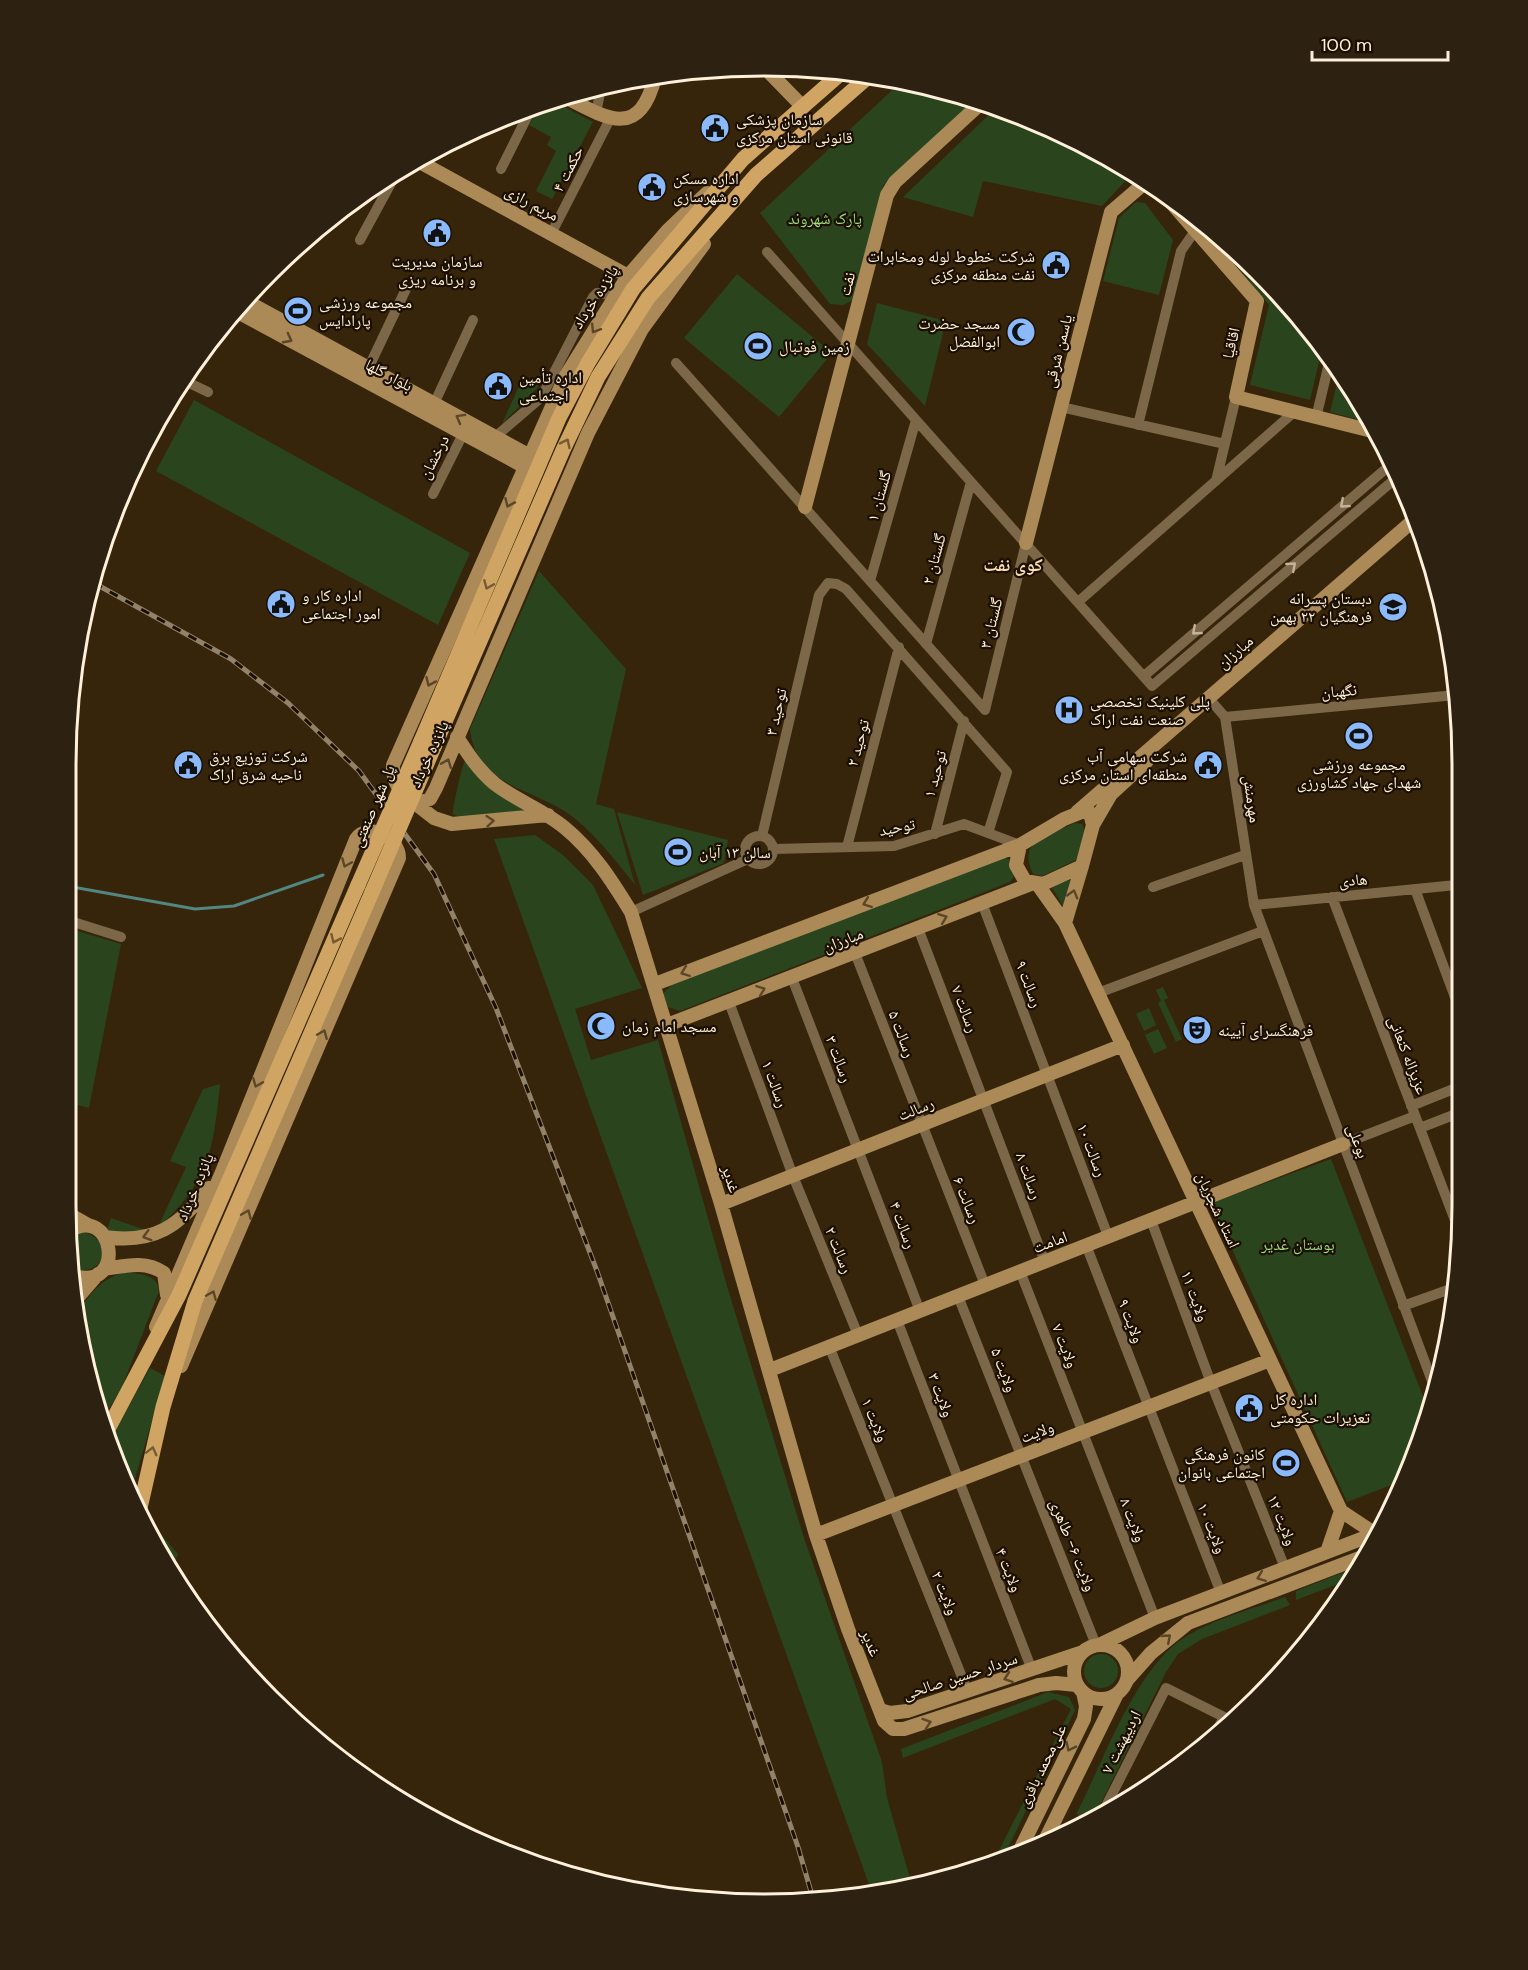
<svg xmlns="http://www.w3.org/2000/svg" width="1528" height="1970" font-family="'DM Sans','Noto Naskh Arabic',sans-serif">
  <rect width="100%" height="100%" fill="#36250a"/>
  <path fill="#2a451d" d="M903 80 973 102 883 186 853 300 843 305 830 304 760 213Z
    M555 102 593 122 552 199 536 191 556 151 547 145 551 137 529 125 539 106Z
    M996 108 1031 119 1126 170 1131 175 1102 206 983 181 973 217 903 197Z
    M1136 202 1145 203 1173 240 1159 295 1103 281 1119 218Z
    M1204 226 1258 271 1322 349 1310 400 1250 385 1269 305Z
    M737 274 832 353 779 417 684 338Z
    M877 303 946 321 925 406 867 344Z
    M1340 371 1345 377 1367 422 1330 412Z
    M523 377 539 386 502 424Z
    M194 400 470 553 438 625 156 471Z
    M539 571 626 669 596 804 614 809 635 885C616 861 597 836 573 817 536 788 476 788 470 729Z
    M465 761 469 763 532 810 459 817 453 814C452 811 462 764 465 761Z
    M617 812 728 840 724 863 643 895Z
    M1075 823 1082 824 1085 831 1076 860 1042 876 1033 874C1016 839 1050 835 1075 823Z
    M535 835 563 855 593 885 642 988 575 1009 591 1060 658 1040 727 1286 804 1538 882 1762 887 1798 911 1882 871 1890 494 839Z
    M1000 857 1009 859 1014 876 1010 882 680 1011 668 1007 663 994 672 984Z
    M1071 877 1063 906 1052 888Z
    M67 928 121 944 89 1108 66 1102Z
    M1163 987 1168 998 1164 1000 1182 1039 1176 1042 1158 1003 1161 1001 1156 990Z
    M1149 1008 1156 1025 1144 1031 1136 1014Z
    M1158 1029 1167 1048 1154 1054 1145 1035Z
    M220 1084C213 1153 209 1181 157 1229L186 1167 170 1161 203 1089Z
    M1331 1159 1429 1412 1425 1431 1399 1482 1347 1502 1211 1203Z
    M111 1218 151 1232 133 1238 107 1230Z
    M84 1232C114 1241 107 1275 74 1270L70 1237Z
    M122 1273C136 1273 158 1273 159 1291L122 1387 103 1419 90 1387 80 1310C91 1292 101 1280 122 1273Z
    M150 1368 165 1376 132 1489 111 1438Z
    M147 1518 178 1554 172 1571 160 1555Z
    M1357 1567 1351 1579 1296 1600V1591Z
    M1285 1597 1290 1605 1202 1639 1178 1654 1166 1672 1095 1815 1082 1821 1079 1819 1077 1813C1102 1763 1131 1683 1172 1647 1202 1621 1249 1611 1285 1597Z
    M1084 1671a17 17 0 1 1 34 0a17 17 0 1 1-34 0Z
    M1048 1692 1069 1697 1075 1710 1002 1860 991 1866 1071 1709 1055 1699 903 1758 901 1749Z"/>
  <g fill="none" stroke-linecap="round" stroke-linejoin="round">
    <path stroke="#528681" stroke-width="3" d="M67 886 195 909 234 906 323 875"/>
    <path stroke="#7c6749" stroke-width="10" d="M596 113 601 88
      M501 169 531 109
      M552 232 610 119
      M360 240 397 172
      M767 252 1152 686 1395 479
      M676 363 985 710
      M366 373 406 289
      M183 380 208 392
      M541 398 593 297 597 293 616 296
      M434 404 473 320
      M1061 407 1225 444
      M1316 418 1330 359
      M1138 425 1181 251 1195 231
      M495 437 544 395
      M1216 481 1236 397
      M433 494 463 434
      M870 581 916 420
      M1078 602 1294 412
      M926 644 971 482
      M1144 676 1389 466
      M1212 702 1225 717 1254 905 1435 1389
      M985 710 1026 543
      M1225 717 1456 695
      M935 834 964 721
      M745 850a14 14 0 1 1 28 0a14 14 0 1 1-28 0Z
      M762 836 819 595 828 583 837 584 846 589 1007 772 988 833
      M847 847 899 647
      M773 849 894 846 964 824 1020 845
      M1153 887 1245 855
      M1415 889 1456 1000
      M1332 897 1456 1223
      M982 903 1108 1236
      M1254 905 1456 885
      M631 912 748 859
      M67 920 121 937
      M918 928 1045 1262
      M855 953 985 1285
      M792 978 920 1311
      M1098 993 1263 931
      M729 1002 793 1176 858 1335
      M1411 1106 1456 1088
      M1420 1128 1456 1114
      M1343 1144 1415 1116
      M1151 1220 1211 1383 1285 1568
      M1086 1245 1221 1593
      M1020 1271 1155 1618
      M958 1296 1096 1645
      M1403 1306 1456 1287
      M897 1320 1032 1670
      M829 1346 968 1692
      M1215 1734 1224 1717
      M1104 1810 1166 1688 1232 1721"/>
    <path stroke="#ab8a58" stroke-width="14" d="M763 66 803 107
      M567 98C609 120 640 138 655 77
      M418 161 628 276
      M1161 191 1257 301 1236 397 1372 431
      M704 244 642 329 588 433 436 788 430 799 416 804C402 793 392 785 393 765L565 377 628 276 668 230 707 193
      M246 301 530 456
      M236 311 525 467
      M805 507 887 195 895 182 980 104
      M1026 543 1111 212 1147 181
      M457 737C468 754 479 771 495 784 517 801 544 810 565 828 593 851 612 881 631 912L721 1204 816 1535 848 1629 884 1721 893 1729H904L1039 1685 1056 1683 1077 1685
      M416 804 434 818 452 824 548 815
      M1084 811 1090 813 1093 825 1082 866 1043 884 1025 881 1016 865 1020 845 1064 819Z
      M1077 812 1415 519
      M1093 825 1111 794 1147 761
      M1038 885 1065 923 1341 1511
      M1065 923 1082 866
      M655 984 1020 845
      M667 1025 1031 884
      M721 1204 1123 1045
      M67 1213 90 1226
      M69 1231C114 1203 127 1291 75 1276
      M105 1237C155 1244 179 1226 209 1188
      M104 1269C125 1266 145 1260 164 1273L167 1295
      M78 1297 98 1274
      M156 1327 222 1172 356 839C370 821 399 838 399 858L181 1366
      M770 1370 1343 1144
      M1341 1511 1374 1533
      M816 1535 1270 1360
      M1327 1552 1341 1511
      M1074 1672a27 27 0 1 1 54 0a27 27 0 1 1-54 0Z
      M1099 1645 1155 1618 1374 1534
      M1127 1680 1151 1653 1188 1623 1362 1557
      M880 1710 890 1713 907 1711 1083 1652
      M1046 1838 1117 1694
      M1019 1852 1084 1719 1086 1706 1083 1692"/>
    <path stroke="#d0a463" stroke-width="15" d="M421 741 559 418 588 363 633 289 743 159 840 74
      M434 747 563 450 598 377 648 298 756 175 869 76
      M108 1429 179 1295 358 885
      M140 1508 163 1407 195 1301 372 892"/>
    <g stroke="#92826a" stroke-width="5">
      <path id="rail" d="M94 583 231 659 288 703 359 771 434 874 496 1008 597 1271 798 1847 814 1902"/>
    </g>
    <use href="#rail" stroke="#1b0f00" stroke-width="3" stroke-dasharray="9" stroke-linecap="butt"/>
    <path stroke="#d0a463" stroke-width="15" d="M358 885 421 741
      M372 892 434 747"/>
  </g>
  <defs><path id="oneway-chevron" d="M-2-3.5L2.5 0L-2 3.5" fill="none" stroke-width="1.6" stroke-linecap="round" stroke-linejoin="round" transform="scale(1.5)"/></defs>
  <g stroke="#5c4628">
    <use href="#oneway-chevron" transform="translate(595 329) rotate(122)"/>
    <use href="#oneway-chevron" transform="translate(288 339) rotate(28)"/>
    <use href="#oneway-chevron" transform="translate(460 418) rotate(-151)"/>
    <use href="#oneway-chevron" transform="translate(509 503) rotate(114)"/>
    <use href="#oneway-chevron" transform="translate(430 682) rotate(114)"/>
    <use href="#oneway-chevron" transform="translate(447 763) rotate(-68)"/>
    <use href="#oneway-chevron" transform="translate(490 821) rotate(-5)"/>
    <use href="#oneway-chevron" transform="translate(346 863) rotate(113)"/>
    <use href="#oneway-chevron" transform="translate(1073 894) rotate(-74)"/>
    <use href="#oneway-chevron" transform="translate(867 903) rotate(159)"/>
    <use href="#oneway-chevron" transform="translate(943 918) rotate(-21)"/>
    <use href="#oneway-chevron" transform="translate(685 972) rotate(159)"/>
    <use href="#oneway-chevron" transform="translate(761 990) rotate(-21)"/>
    <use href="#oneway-chevron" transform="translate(323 1034) rotate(-67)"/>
    <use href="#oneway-chevron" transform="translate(257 1083) rotate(112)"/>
    <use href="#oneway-chevron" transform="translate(247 1214) rotate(-67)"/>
    <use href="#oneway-chevron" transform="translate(147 1236) rotate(164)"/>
    <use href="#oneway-chevron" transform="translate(212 1295) rotate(-67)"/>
    <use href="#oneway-chevron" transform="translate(1261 1577) rotate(159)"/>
    <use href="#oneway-chevron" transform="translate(1167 1638) rotate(-41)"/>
    <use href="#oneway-chevron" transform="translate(1008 1678) rotate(161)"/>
    <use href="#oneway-chevron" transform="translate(927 1723) rotate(-18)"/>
    <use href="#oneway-chevron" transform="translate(1070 1747) rotate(116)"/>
  </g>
  <g stroke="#765a32">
    <use href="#oneway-chevron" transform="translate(566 443) rotate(-64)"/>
    <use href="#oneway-chevron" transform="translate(488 585) rotate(113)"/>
    <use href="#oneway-chevron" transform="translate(335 939) rotate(114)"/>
    <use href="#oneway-chevron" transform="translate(152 1451) rotate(-76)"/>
  </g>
  <g stroke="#c4b299">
    <use href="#oneway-chevron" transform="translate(1344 504) rotate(139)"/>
    <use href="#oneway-chevron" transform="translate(1292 566) rotate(-41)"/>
    <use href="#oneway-chevron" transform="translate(1196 631) rotate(139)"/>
  </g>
  <defs>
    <g id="civic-disc" transform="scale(1.5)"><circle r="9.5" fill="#8abafc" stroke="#1b0f00"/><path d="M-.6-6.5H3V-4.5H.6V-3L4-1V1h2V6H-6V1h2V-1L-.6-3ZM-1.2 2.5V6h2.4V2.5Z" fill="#111"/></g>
    <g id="stadium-disc" transform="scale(1.5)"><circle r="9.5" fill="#8abafc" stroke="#1b0f00"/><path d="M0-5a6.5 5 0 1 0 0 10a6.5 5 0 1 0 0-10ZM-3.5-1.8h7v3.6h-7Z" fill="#111"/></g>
    <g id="mosque-disc" transform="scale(1.5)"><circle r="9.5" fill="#8abafc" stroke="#1b0f00"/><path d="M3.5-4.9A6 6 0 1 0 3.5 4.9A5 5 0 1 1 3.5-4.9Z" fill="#111"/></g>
    <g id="school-disc" transform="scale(1.5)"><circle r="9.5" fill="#8abafc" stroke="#1b0f00"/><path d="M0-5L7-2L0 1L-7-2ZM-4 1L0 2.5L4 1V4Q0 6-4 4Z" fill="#111"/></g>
    <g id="hospital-disc" transform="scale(1.5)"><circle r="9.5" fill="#8abafc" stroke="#1b0f00"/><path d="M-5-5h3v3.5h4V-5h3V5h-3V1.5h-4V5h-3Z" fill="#111"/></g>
    <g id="theatre-disc" transform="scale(1.5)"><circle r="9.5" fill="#8abafc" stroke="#1b0f00"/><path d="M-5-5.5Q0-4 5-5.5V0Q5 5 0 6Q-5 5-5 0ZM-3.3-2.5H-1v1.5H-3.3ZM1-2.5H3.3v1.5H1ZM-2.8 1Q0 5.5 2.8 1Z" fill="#111"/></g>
  </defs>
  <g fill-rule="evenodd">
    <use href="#civic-disc" x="715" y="128"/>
    <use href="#civic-disc" x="652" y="187"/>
    <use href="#civic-disc" x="437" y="233"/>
    <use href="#civic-disc" x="1056" y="265"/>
    <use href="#stadium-disc" x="298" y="311"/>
    <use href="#mosque-disc" x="1021" y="332"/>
    <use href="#stadium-disc" x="758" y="346"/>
    <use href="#civic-disc" x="498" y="386"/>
    <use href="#civic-disc" x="281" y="604"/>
    <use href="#school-disc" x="1393" y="607"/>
    <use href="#hospital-disc" x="1069" y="710"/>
    <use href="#stadium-disc" x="1359" y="736"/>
    <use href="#civic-disc" x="188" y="765"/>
    <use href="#civic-disc" x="1208" y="765"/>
    <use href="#stadium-disc" x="678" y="852"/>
    <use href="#mosque-disc" x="601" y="1026"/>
    <use href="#theatre-disc" x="1197" y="1030"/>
    <use href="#civic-disc" x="1249" y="1408"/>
    <use href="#stadium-disc" x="1286" y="1463"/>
  </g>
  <g text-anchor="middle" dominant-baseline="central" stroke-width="4.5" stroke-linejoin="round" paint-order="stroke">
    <g font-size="16" fill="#fff0db" stroke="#1b0f00" text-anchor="start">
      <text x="736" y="119">سازمان پزشکی<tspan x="736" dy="18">قانونی استان مرکزی</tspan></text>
      <text x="673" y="178">اداره مسکن<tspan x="673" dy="18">و شهرسازی</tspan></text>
      <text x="1035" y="256" text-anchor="end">شرکت خطوط لوله ومخابرات<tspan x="1035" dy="18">نفت منطقه مرکزی</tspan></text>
      <text x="437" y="261" text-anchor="middle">سازمان مدیریت<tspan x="437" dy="18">و برنامه ریزی</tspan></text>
      <text x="319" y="302">مجموعه ورزشی<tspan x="319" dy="18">پارادایس</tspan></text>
      <text x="1000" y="323" text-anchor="end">مسجد حضرت<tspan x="1000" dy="18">ابوالفضل</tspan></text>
      <text x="779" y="346">زمین فوتبال</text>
      <text x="519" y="377">اداره تأمین<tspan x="519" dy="18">اجتماعی</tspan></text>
      <text x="302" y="595">اداره کار و<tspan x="302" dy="18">امور اجتماعی</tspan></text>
      <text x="1372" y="598" text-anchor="end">دبستان پسرانه<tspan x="1372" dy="18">فرهنگیان ۲۲ بهمن</tspan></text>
      <text x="1090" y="701">پلی کلینیک تخصصی<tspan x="1090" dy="18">صنعت نفت اراک</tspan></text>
      <text x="209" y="756">شرکت توزیع برق<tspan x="209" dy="18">ناحیه شرق اراک</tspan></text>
      <text x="1187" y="756" text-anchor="end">شرکت سهامی آب<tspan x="1187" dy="18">منطقه‌ای استان مرکزی</tspan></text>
      <text x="1359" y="764" text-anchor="middle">مجموعه ورزشی<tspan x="1359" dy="18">شهدای جهاد کشاورزی</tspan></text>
      <text x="699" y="852">سالن ۱۳ آبان</text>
      <text x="622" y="1026">مسجد امام زمان</text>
      <text x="1218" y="1030">فرهنگسرای آیینه</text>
      <text x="1270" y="1399">اداره کل<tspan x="1270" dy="18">تعزیرات حکومتی</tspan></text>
      <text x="1265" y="1454" text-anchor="end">کانون فرهنگی<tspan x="1265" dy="18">اجتماعی بانوان</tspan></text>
    </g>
    <g font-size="16" fill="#fff0db" stroke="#1b0f00">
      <text transform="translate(568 169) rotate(-63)">حکمت ۴</text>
      <text transform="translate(532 203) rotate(28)">مریم رازی</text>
      <text transform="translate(847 284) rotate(-76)">نفت</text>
      <text transform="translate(595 297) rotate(-57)">پانزده خرداد</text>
      <text transform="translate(1231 343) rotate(-77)">اقاقیا</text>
      <text transform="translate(1058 351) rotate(-76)">یاسمن شرقی</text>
      <text transform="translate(389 375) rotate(28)">بلوار گلها</text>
      <text transform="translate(434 457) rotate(-63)">درخشان</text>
      <text transform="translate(879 496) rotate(-74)">گلستان ۱</text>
      <text transform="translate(934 559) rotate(-75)">گلستان ۲</text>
      <text transform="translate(991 623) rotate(-76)">گلستان ۳</text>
      <text transform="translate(1235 652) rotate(-41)">مبارزان</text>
      <text transform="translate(1339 691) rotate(-5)">نگهبان</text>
      <text transform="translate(776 712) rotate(-77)">توحید ۳</text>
      <text transform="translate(858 743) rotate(-75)">توحید ۲</text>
      <text transform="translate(429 754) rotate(-65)">پانزده خرداد</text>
      <text transform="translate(935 774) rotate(-75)">توحید ۱</text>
      <text transform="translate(1252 799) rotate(82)">مهرمنش</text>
      <text transform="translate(373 806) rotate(-67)">پل شهر صنعتی</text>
      <text transform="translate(897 827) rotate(-11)">توحید</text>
      <text transform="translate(1353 880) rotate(-5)">هادی</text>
      <text transform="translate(843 940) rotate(-21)">مبارزان</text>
      <text transform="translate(1029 984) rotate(69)">رسالت ۹</text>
      <text transform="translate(965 1009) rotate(69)">رسالت ۷</text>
      <text transform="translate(902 1034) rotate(69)">رسالت ۵</text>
      <text transform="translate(1408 1055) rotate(69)">عزیزاله کنعانی</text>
      <text transform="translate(839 1059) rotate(69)">رسالت ۳</text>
      <text transform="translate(775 1084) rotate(70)">رسالت ۱</text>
      <text transform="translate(916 1109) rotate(-22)">رسالت</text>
      <text transform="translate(1358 1141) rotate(70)">بوعلی</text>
      <text transform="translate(1092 1150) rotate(69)">رسالت ۱۰</text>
      <text transform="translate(1029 1176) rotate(70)">رسالت ۸</text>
      <text transform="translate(731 1179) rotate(73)">غدیر</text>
      <text transform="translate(195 1187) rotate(-67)">پانزده خرداد</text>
      <text transform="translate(967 1200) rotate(68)">رسالت ۶</text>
      <text transform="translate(1218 1210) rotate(65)">استاد شجریان</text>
      <text transform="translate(903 1225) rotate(69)">رسالت ۴</text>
      <text transform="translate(1050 1242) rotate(-21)">امامت</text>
      <text transform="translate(839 1250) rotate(68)">رسالت ۲</text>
      <text transform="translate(1195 1296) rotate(70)">ولایت ۱۱</text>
      <text transform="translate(1131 1321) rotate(69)">ولایت ۹</text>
      <text transform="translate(1065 1346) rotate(69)">ولایت ۷</text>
      <text transform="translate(1004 1370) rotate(69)">ولایت ۵</text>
      <text transform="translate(941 1395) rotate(69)">ولایت ۳</text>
      <text transform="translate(875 1420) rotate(68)">ولایت ۱</text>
      <text transform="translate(1037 1432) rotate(-21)">ولایت</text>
      <text transform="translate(1133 1520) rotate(69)">ولایت ۸</text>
      <text transform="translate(1282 1520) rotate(68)">ولایت ۱۲</text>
      <text transform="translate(1212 1528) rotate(68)">ولایت ۱۰</text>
      <text transform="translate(1073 1545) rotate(68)">ولایت ۶- طاهری</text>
      <text transform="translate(1009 1570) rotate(68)">ولایت ۴</text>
      <text transform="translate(945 1593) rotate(68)">ولایت ۲</text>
      <text transform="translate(871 1643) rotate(68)">غدیر</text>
      <text transform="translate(960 1676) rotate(-18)">سردار حسین صالحی</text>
      <text transform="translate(1121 1742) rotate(-63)">اردیبهشت ۷</text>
      <text transform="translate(1042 1766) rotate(-64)">علی‌محمد باقری</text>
    </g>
    <g font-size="16" fill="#9bde7d" stroke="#1b0f00">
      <text x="825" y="218">پارک شهروند</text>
      <text x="1298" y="1244">بوستان غدیر</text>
    </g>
    <g font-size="18" font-weight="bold" fill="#faddb2" stroke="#1b0f00">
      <text x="1013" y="565">کوی نفت</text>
    </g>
  </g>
  <path d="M0 0H1528V1970H0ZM764 76H764A688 688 0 0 1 1452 764V1206A688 688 0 0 1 764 1894H764A688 688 0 0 1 76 1206V764A688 688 0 0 1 764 76Z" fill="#2d2112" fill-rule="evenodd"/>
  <path fill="none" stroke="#fff0db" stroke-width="3" d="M764 76H764A688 688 0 0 1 1452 764V1206A688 688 0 0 1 764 1894H764A688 688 0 0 1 76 1206V764A688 688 0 0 1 764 76Z"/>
  <path d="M1312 51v9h136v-9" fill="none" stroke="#fff0db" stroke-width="3"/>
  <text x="1321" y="51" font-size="18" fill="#fff0db" stroke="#1b0f00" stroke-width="4.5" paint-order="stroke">100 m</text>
</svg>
